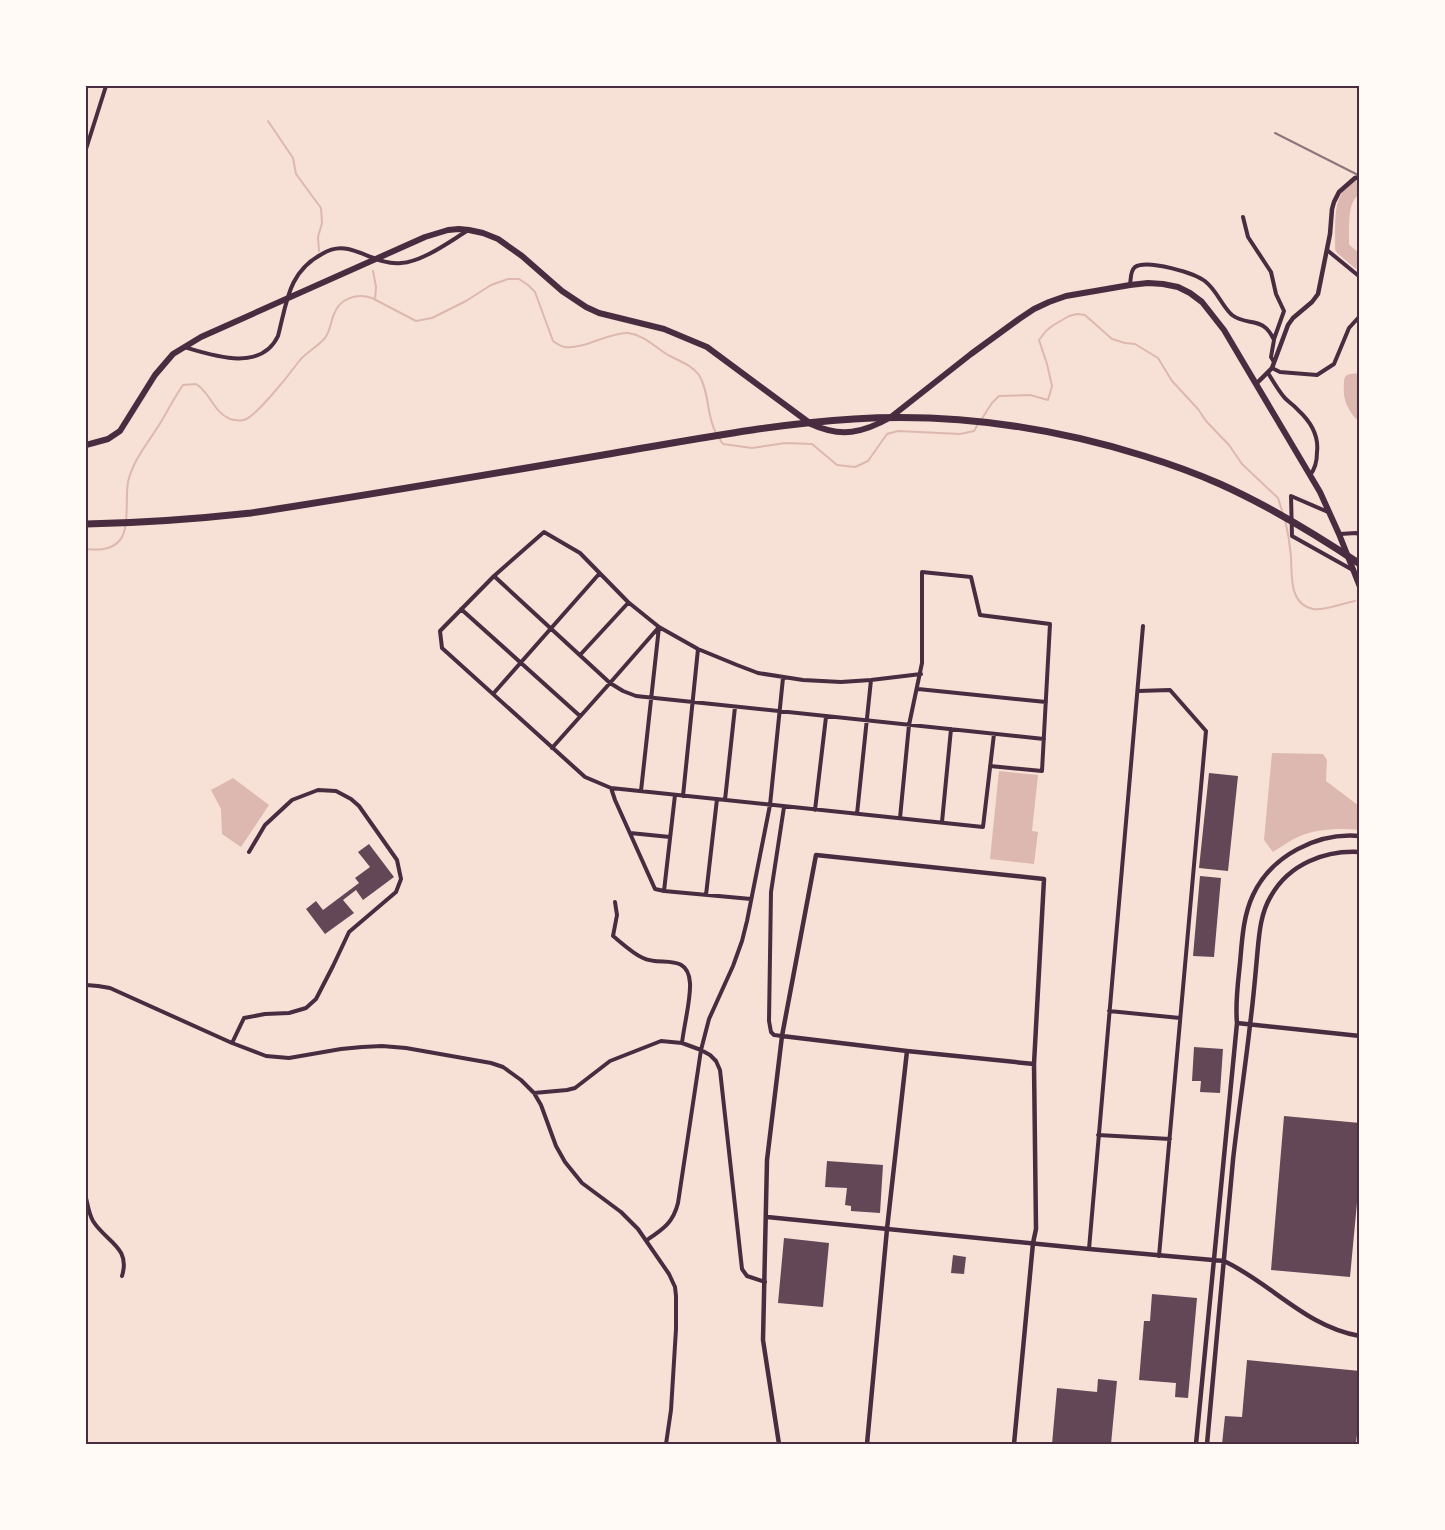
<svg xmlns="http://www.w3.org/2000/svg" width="1445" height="1530" font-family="Roboto,sans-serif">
  <rect width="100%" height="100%" fill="#f7e1d7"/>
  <path fill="#dcb8b0" d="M1272 753 1323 754 1327 760 1326 781 1359 806V830C1339 828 1316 829 1298 837 1289 841 1281 847 1273 852L1264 840Z
    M999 771 1038 775 1032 831 1038 832 1034 864 990 859Z
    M233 778 269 805 241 847 222 834 221 809 211 790Z"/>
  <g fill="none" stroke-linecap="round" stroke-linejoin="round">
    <path stroke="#dcb8b0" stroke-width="2" d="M268 121 293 158 296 174 321 208 322 223 318 237 319 251
      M373 271 376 287 375 300
      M981 420 992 403 999 396 1030 395 1048 400 1052 386 1047 364 1039 340 1046 331 1052 326 1069 316 1077 314 1085 315 1112 339 1125 343 1135 344 1158 358 1172 381 1198 409 1206 421 1229 445 1242 464 1278 498 1283 514
      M719 438 723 444 752 448 785 443 812 444 837 465 855 467 868 461 887 434 898 431 960 434 974 431 978 424
      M1285 520C1288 532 1290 545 1291 557 1292 576 1289 604 1313 609 1325 611 1343 603 1355 601
      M86 549C97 550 111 551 120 540 130 528 125 498 128 482 133 460 148 443 159 425 167 412 174 398 183 385L196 384C210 392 213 412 230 419 233 420 241 421 244 420 257 416 291 372 300 360 307 352 317 347 324 339 331 331 330 323 334 314 340 298 357 293 372 298L416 321 432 318 466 301 491 285 508 279H519L528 285 535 292 553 341C556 343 561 347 565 347 583 350 612 331 628 333 644 335 655 347 668 355 679 361 692 365 699 375 710 393 706 415 716 433"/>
    <path stroke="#dcb8b0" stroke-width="14" d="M1360 186C1337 195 1343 229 1342 248L1360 263
      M1360 380 1351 381C1350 395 1351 402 1360 413"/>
  </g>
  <path fill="#644757" d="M1209 773 1238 776 1228 871 1199 868Z
    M369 844 394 877 363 900 356 890 343 900 354 913 325 934 306 909 316 901 323 910 359 883 355 878 370 867 358 852Z
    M1200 876 1221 878 1214 957 1193 956Z
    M1194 1047 1223 1049 1220 1093 1200 1092 1201 1081H1192Z
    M1284 1116 1360 1123V1171L1350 1277 1271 1270Z
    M827 1161 883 1165 880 1213 851 1211V1206L845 1205 847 1188 825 1187Z
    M784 1238 829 1243 823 1307 778 1303Z
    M953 1255 966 1257 964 1274 951 1273Z
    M1152 1294 1197 1298 1188 1398 1175 1397 1176 1383 1139 1380 1144 1321H1150Z
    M1247 1360 1360 1371V1408L1356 1444H1222L1225 1416 1242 1417Z
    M1098 1379 1117 1381 1111 1444H1052L1057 1388 1097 1392Z"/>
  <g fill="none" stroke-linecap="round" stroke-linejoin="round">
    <path stroke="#4a2c40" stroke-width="4" d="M86 149 106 86
      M1243 217 1248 237 1271 272 1276 294 1284 311 1274 339
      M1327 250 1360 277
      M1130 285C1131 279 1130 271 1135 267 1147 259 1196 273 1206 282 1217 291 1222 306 1232 315 1248 327 1263 315 1274 340L1271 357 1274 362
      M184 347C214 356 261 372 278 336 287 302 288 272 322 254 330 249 339 247 348 249 366 253 382 265 401 263 422 262 449 242 467 231
      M1272 368 1280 372 1317 375 1334 364 1349 328 1359 317
      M1268 373C1273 381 1278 390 1284 397 1288 402 1294 405 1298 410 1310 421 1319 435 1317 452 1317 461 1316 468 1310 475
      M1328 512 1291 496 1292 536 1351 569
      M1340 534 1356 533 1360 535
      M494 576 610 683 623 691 636 696 1044 739
      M461 609 580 716
      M580 655 628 603
      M921 674 871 680 841 682 803 680 758 673 737 665 698 649 659 627 628 602 580 553 544 532 494 576 440 631 442 648 585 777 611 788 983 827 994 734
      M918 689 1046 702
      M1138 691 1170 690 1206 731 1159 1256
      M493 694 599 574
      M552 748 610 683 659 627
      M611 788 615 800 655 889 664 891 751 899
      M641 791 659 627
      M683 796 698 649
      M725 800 735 707
      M815 810 826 717
      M857 814 871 680
      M900 818 909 725 922 663V572L971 577 980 615 1050 624 1042 771 990 766
      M942 822 951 729
      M630 833 670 837
      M664 891 675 795
      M706 895 717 799
      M615 902 617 915 613 936C622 943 632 953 643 958 660 967 688 952 690 983 691 999 684 1025 682 1043
      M86 985 98 986 110 988 232 1043 266 1056 289 1058 341 1049 362 1047 382 1046 406 1048 491 1063 503 1067 521 1080 534 1093 541 1105 556 1146 565 1162 582 1183 621 1212 638 1229 669 1274 675 1287 676 1296V1329L671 1410 666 1444
      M1109 1011 1180 1018
      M782 1036 774 1035 771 1032 769 1021 771 892 784 807
      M232 1043 244 1018 265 1014 289 1013 306 1008 316 999 333 966 349 932 396 892 401 879 397 860 359 806 351 799 336 791 318 790 292 800 265 825 249 852
      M534 1093 567 1090 575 1088 610 1061 661 1041 682 1043 701 1050 710 1055 716 1061 720 1070 742 1269 747 1276 765 1282
      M1098 1135 1170 1139
      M86 1198C88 1206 89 1214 93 1221 106 1242 131 1247 122 1276
      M647 1240C663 1229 673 1223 678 1203L701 1050 709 1019 733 966 742 941 747 921 770 805 783 678
      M1089 1249 1143 626"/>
    <path stroke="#4a2c40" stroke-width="4.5" d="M1256 384 1272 368 1288 325 1293 318 1312 302 1318 294 1330 234 1332 209 1334 202 1339 192 1355 178 1360 177
      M1237 1023 1360 1036
      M782 1036 907 1051 1034 1064
      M767 1217 1089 1249 1224 1261C1271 1283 1306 1327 1360 1336
      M779 1444 763 1340 767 1160 782 1036 816 855 1044 879 1034 1064 1036 1229 1033 1243 1014 1444
      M867 1444 887 1229 907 1051
      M1196 1444 1237 1023C1235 1003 1238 983 1240 963 1242 941 1243 916 1253 895 1271 856 1317 832 1360 836
      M1207 1444C1216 1350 1224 1255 1233 1160 1238 1115 1245 1070 1250 1025 1253 1002 1255 980 1257 957 1259 936 1260 914 1271 896 1289 864 1325 850 1360 852"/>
    <path stroke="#4a2c40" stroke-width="6" d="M86 445 108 439 120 431 155 375 173 354 201 337 425 237 448 230 459 229 469 230 483 233 498 239 522 256 562 291 586 307 599 313 664 329 707 347 811 424C841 438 863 433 891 417L971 354 1019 319 1034 309 1049 302 1066 296 1130 285 1148 283 1163 284 1178 287 1190 293 1202 302 1224 330 1320 492 1339 534 1360 587"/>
    <path stroke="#4a2c40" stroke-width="7" d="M86 524C141 523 196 519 251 513 369 495 486 475 603 455 686 441 770 424 854 419 951 413 1051 427 1144 456 1170 464 1195 473 1220 484 1269 506 1315 534 1360 564"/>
    <path stroke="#8f747c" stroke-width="2" d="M1275 133 1360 176"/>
  </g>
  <rect width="1445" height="1530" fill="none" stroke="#fffaf5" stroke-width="174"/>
  <rect x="87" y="87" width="1271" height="1356" fill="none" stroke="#4a2c40" stroke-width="2"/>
</svg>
